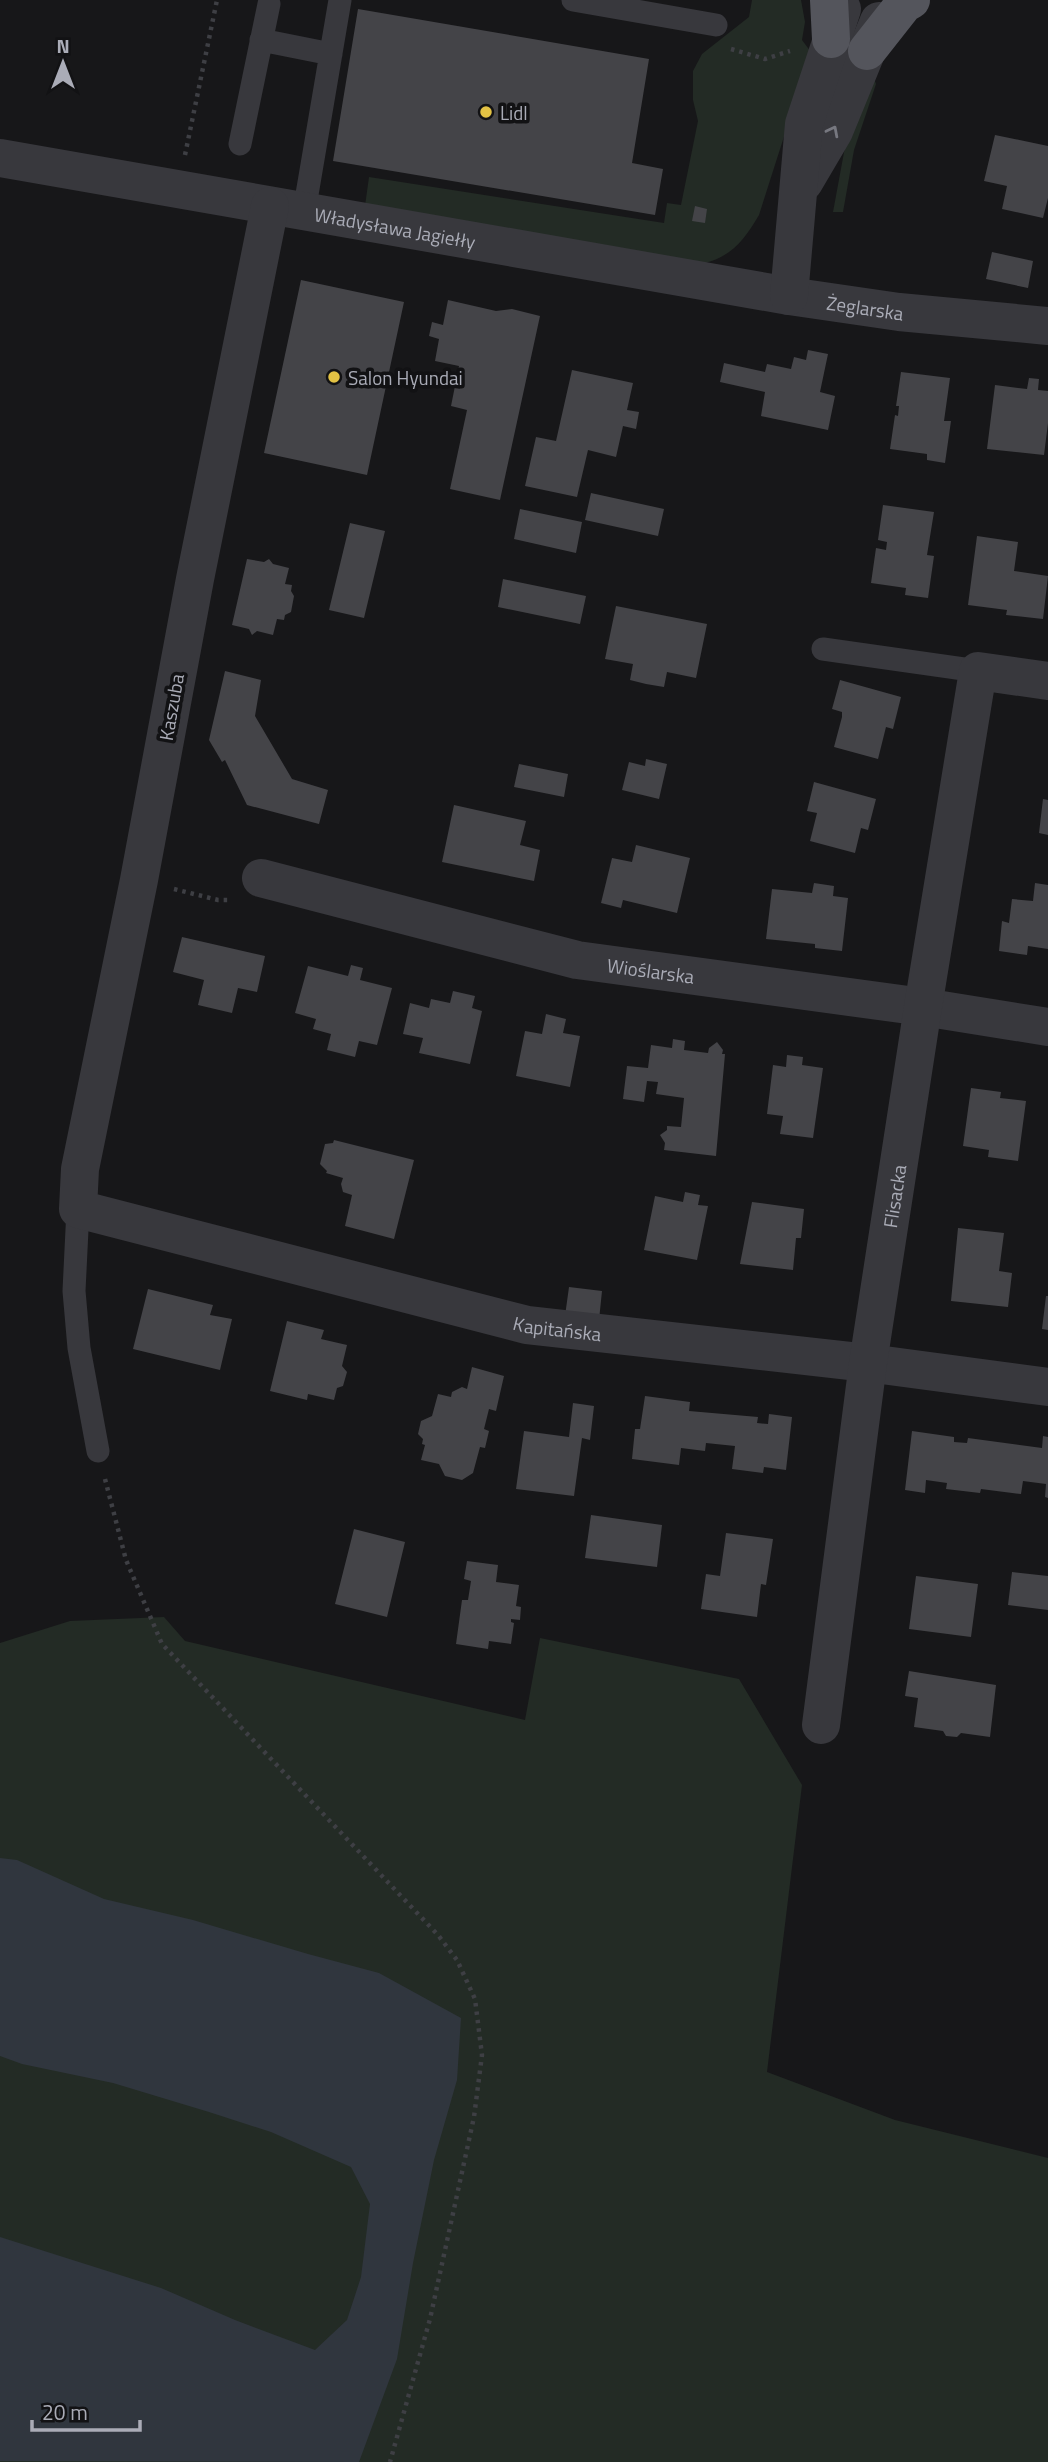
<svg xmlns="http://www.w3.org/2000/svg" width="1048" height="2462" font-family="'Titillium Web',sans-serif">
  <rect width="100%" height="100%" fill="#171719"/>
  <path fill="#232b25" d="M752 0H801L805 22 802 40 811 52 759 215C745 239 732 256 705 263L365 206 369 177 664 223 667 203 681 205 698 121 693 100V71L702 54 749 17Z
    M870 67 876 84 854 150 843 212H833L845 147Z
    M164 1617 185 1641 525 1720 540 1638 739 1679 802 1785 767 2072 895 2120 1048 2158V2462H0V1643L70 1621Z"/>
  <path fill="#30363e" d="M0 1858 17 1860 104 1899 193 1920 308 1954 379 1973 461 2018 457 2080 434 2160 413 2263 397 2359 359 2462 0 2461V2237L161 2288 235 2320 315 2350 347 2320 361 2277 370 2204 351 2167 271 2132 209 2112 113 2083 22 2064 0 2056Z"/>
  <path fill="#444448" d="M358 9 649 59 632 163 663 169 655 215 333 161Z
    M995 135 1048 146V198L1043 218 1002 209 1007 186 984 181Z
    M695 206 707 209 705 223 692 221Z
    M992 252 1033 261 1028 288 986 279Z
    M301 280 404 302 367 475 264 453Z
    M448 300 496 311 512 309 540 316 500 500 450 489 467 410 451 406 459 366 435 361 439 339 429 336 432 322 443 325Z
    M808 350 828 354 820 392 835 396 828 430 761 416 765 392 720 382 724 363 765 372 767 364 791 369 794 357 806 360Z
    M572 370 633 383 627 410 639 412 636 429 623 426 616 457 588 450 577 497 525 486 536 437 556 441Z
    M901 372 950 378 944 421H951L945 463 927 460V454L890 449 895 415 898 416 899 406H896Z
    M1029 378 1039 379 1038 390 1048 391V423L1044 455 987 449 995 385 1027 389Z
    M591 493 664 509 658 536 585 520Z
    M883 505 934 512 927 555 934 556 928 598 905 595 906 588 871 583 876 548 886 550 887 542 878 540Z
    M520 509 582 522 576 553 514 539Z
    M350 523 385 531 364 618 329 610Z
    M977 536 1018 542 1014 571 1048 576 1043 619 1006 615 1007 610 968 605Z
    M247 559 264 562 269 559 273 564 289 568 285 584 292 585 291 591 294 596 291 612 285 615 284 620 277 619 273 635 257 631 252 635 249 629 232 625Z
    M503 579 586 596 580 624 498 607Z
    M616 606 707 624 696 678 667 672 664 687 646 684 630 680 633 664 605 659Z
    M225 671 261 680 255 716 292 779 328 790 319 824 247 805 225 760 222 762 209 740Z
    M840 680 901 697 893 729 886 727 878 759 834 747 842 717V712L832 709Z
    M646 759 667 764 659 799 622 790 629 762 645 766Z
    M519 764 568 774 564 797 514 787Z
    M814 782 876 799 868 830 861 828 855 853 810 841 817 813 807 811Z
    M1043 799 1048 800V835L1039 833Z
    M454 805 526 821 520 845 540 850 534 881 442 862Z
    M636 845 690 858 677 913 623 900 621 908 601 903 612 858 632 862Z
    M814 883 834 886 833 896 848 898 842 951 815 948V944L766 939 772 889 812 893Z
    M1035 883 1048 885V949L1028 946 1027 955 999 951 1002 921 1009 923 1012 899 1033 901Z
    M182 937 265 956 257 992 238 988 232 1013 198 1005 204 980 173 972Z
    M351 965 363 968 360 980 392 988 377 1045 359 1041 355 1057 327 1050 331 1034 313 1029 316 1019 295 1013 308 966 348 976Z
    M453 991 475 996 472 1008 482 1011 470 1064 419 1053 423 1038 403 1034 410 1003 429 1008 431 999 450 1003Z
    M546 1014 566 1019 563 1033 580 1036 570 1087 516 1076 525 1031 542 1034Z
    M673 1039 685 1041 684 1050 708 1053 709 1048 717 1042 723 1050 722 1054H725L716 1156 664 1150 665 1143 660 1135 667 1130V1126L681 1127 684 1098 656 1094 658 1082 647 1081 644 1102 623 1099 627 1066 648 1068 651 1045 672 1048Z
    M787 1055 803 1057 802 1065 823 1068 813 1138 780 1134 783 1116 767 1114 773 1065 786 1067Z
    M971 1088 1001 1092 1000 1098 1026 1101 1018 1161 988 1157 989 1150 963 1146Z
    M334 1140 414 1160 394 1239 345 1226 352 1195 343 1192 341 1184 343 1178 326 1173 327 1171 320 1164 325 1144 333 1143Z
    M685 1192 700 1195 698 1205 708 1206 697 1260 644 1250 655 1196 683 1202Z
    M752 1202 804 1209 801 1238H796L793 1270 740 1264Z
    M958 1228 1004 1233 999 1271 1012 1273 1008 1307 951 1301Z
    M569 1287 602 1291 599 1320 565 1316Z
    M148 1289 213 1305 210 1315 232 1319 220 1370 133 1349Z
    M1046 1296H1048V1330L1042 1329Z
    M287 1321 324 1330 321 1339 347 1345 342 1366 347 1372 343 1386 337 1388 334 1400 308 1394 307 1400 270 1391Z
    M472 1367 504 1376 496 1411 489 1409 484 1429 489 1431 485 1448 480 1447 473 1473 462 1480 445 1476 439 1464 421 1460 425 1445 422 1444 423 1439 418 1434 421 1421 432 1416 438 1394 451 1397 452 1392 462 1387 467 1389Z
    M645 1396 690 1402 689 1411 758 1417 757 1423 768 1424 769 1414 792 1417 786 1470 764 1467 763 1473 732 1469 735 1446 706 1443 705 1451 681 1448 679 1465 632 1459 635 1429H640Z
    M573 1403 594 1406 590 1440 582 1438 574 1496 516 1489 524 1431 569 1437Z
    M912 1431 954 1437V1442L967 1443 968 1438 1042 1448 1043 1436 1048 1437V1498L1045 1497 1046 1484 1023 1481 1021 1494 981 1489 980 1493 946 1489 947 1483 926 1480 925 1493 905 1490Z
    M591 1515 662 1525 657 1567 585 1558Z
    M354 1529 405 1542 387 1617 335 1604Z
    M726 1533 773 1539 766 1585 761 1584 757 1617 701 1609 706 1574 720 1576Z
    M467 1561 498 1565 496 1582 519 1585 516 1606 521 1607 520 1620 511 1619V1622L514 1623 511 1644 489 1641 488 1649 456 1644 462 1600H468L471 1581 464 1579Z
    M1012 1572 1048 1576V1610L1008 1605Z
    M916 1576 978 1584 971 1637 909 1629Z
    M909 1671 996 1685 990 1737 961 1733 957 1737 946 1736 943 1731 914 1727 918 1698 905 1696Z"/>
  <g fill="none" stroke-linecap="round" stroke-linejoin="round">
    <path stroke="#3e3f44" stroke-width="4.5" stroke-dasharray="3.5 5" stroke-linecap="butt" d="M731 49 765 59 790 51
      M185 155 217 0
      M174 889 218 900H230
      M105 1479 126 1560 162 1644 438 1935 457 1960 475 1999 482 2055 474 2117 430 2319 390 2462"/>
    <path stroke="#38383d" stroke-width="23" d="M573 0 716 25
      M261 40 331 54
      M240 144 269 4
      M304 212 340 0
      M823 649 978 671
      M78 1209 74 1291 79 1348 98 1451"/>
    <g stroke="#38383d" stroke-width="38">
      <path id="s1" d="M0 158 789 296 899 312 1048 326"/>
      <path d="M804 182 834 131 879 21"/>
      <path id="s2" d="M270 206 195 579 139 880 80 1169 78 1209 527 1325 868 1363 1048 1387"/>
      <path d="M789 296 804 124 842 9"/>
      <path id="s3" d="M261 878 577 960 923 1007 1048 1027"/>
      <path id="s4" d="M821 1725 868 1363 923 1007 978 671 1048 681"/>
    </g>
    <path stroke="#54555c" stroke-width="38" d="M829 0 831 39
      M867 51 904 4 911 0"/>
  </g>
  <defs><path id="oneway-chevron" d="M-2-3.5L2.5 0L-2 3.5" fill="none" stroke-width="1.6" stroke-linecap="round" stroke-linejoin="round" transform="scale(1.75)"/></defs>
  <use stroke="#777880" href="#oneway-chevron" transform="translate(833 131) rotate(-63)"/>
  <g fill="#e3c244" stroke="#121214" stroke-width="2.5">
    <circle cx="486" cy="112" r="7"/>
    <circle cx="334" cy="377" r="7"/>
  </g>
  <g text-anchor="middle" dominant-baseline="central" stroke-width="7" stroke-linejoin="round" paint-order="stroke">
    <g font-size="19" fill="#aaacb7" stroke="#121214" text-anchor="start">
      <text x="500" y="112">Lidl</text>
      <text x="348" y="377">Salon Hyundai</text>
    </g>
    <g font-size="19" fill="#aaacb7" stroke="#121214">
      <text stroke="none"><textPath href="#s1" startOffset="401">Władysława Jagiełły</textPath></text>
      <text stroke="none"><textPath href="#s1" startOffset="878">Żeglarska</textPath></text>
      <text transform="translate(171 707) rotate(-80)">Kaszuba</text>
      <text stroke="none"><textPath href="#s3" startOffset="401">Wioślarska</textPath></text>
      <text stroke="none"><textPath href="#s4" startOffset="534">Flisacka</textPath></text>
      <text stroke="none"><textPath href="#s2" startOffset="1516">Kapitańska</textPath></text>
    </g>
  </g>
  <g transform="translate(63 63)" stroke="#121214" stroke-width="5" paint-order="stroke">
  <path d="M0-5L12 26L0 18L-12 26Z" fill="#aaacb7"/>
  <text y="-10" font-size="19" font-weight="bold" text-anchor="middle" fill="#aaacb7">N</text>
  </g>
  <path d="M32 2420v10h108v-10" fill="none" stroke="#aaacb7" stroke-width="3.5"/>
  <text x="42" y="2420" font-size="21" fill="#aaacb7" stroke="#121214" stroke-width="5" paint-order="stroke">20 m</text>
</svg>
